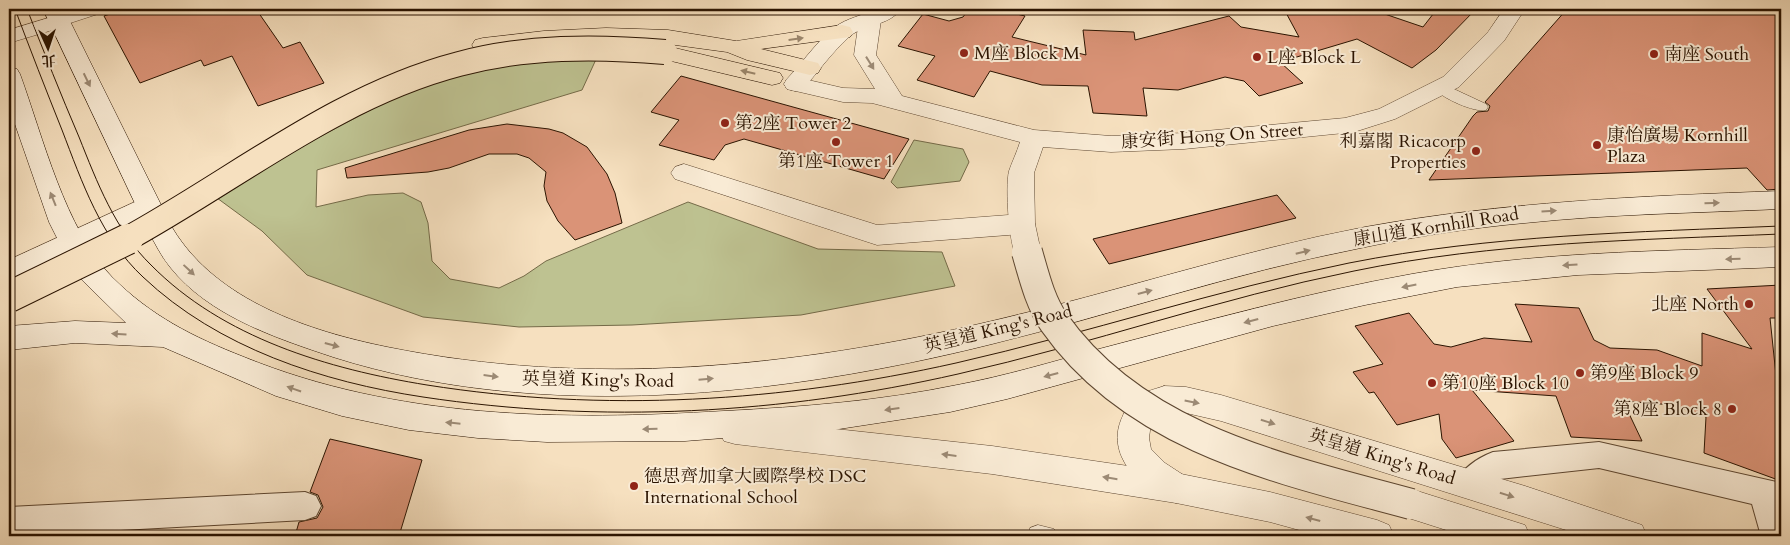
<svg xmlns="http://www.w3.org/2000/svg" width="1790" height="545" font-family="Cardo,'Noto Serif TC',serif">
  <rect width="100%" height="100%" fill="#f6e0bf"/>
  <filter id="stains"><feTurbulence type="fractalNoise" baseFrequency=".004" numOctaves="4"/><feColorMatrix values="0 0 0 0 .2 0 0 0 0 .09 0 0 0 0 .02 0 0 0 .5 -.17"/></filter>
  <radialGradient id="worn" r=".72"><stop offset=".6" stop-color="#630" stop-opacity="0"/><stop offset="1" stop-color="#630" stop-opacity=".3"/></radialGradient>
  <path fill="#bec291" stroke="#746a48" d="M598 55 582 90 317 170 316 207 368 195 403 193 421 202 428 223 432 261 450 279 499 288 524 276 546 261 688 202 818 249 942 252 955 286 801 315 632 325 519 327 423 317 307 275 262 231 217 198 295 150 408 90 491 63Z
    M914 140 963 149 969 162 960 181 897 188 891 182Z"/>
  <path fill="#da9377" stroke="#2a1300" d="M125 9H256L283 48 300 42 324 83 258 106 232 56 204 66 201 60 140 83 104 16Z
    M969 9H996L1025 16 1012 37 1086 55 1083 30 1134 32 1135 40 1229 16 1241 27 1299 37 1284 9H1370L1423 27 1437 9H1476L1436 50 1412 68 1357 39 1280 62 1303 83 1259 96 1244 81 1225 77 1178 90 1143 88 1147 116 1093 113 1088 86 1042 85 990 71 974 97 917 80 935 56 898 46 923 14 949 21 963 17Z
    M1567 9H1781V189L1767 190 1747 168 1429 180 1473 116 1477 112 1488 111 1490 106 1485 102Z
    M681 76 793 107 909 139 884 179 744 139 725 145 714 160 659 145 679 120 651 112Z
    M507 124 549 129 563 133 587 147 607 174 615 193 622 223 575 240 558 221 547 201 544 186 546 172 529 158 517 154H489L449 168 428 172 347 178 345 168 469 130Z
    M1277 195 1296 218 1109 264 1093 239Z
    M1781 285V318H1770L1777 385 1781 388V481L1704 453 1706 417 1673 405 1623 401 1642 441 1571 437 1556 396 1472 390 1514 441 1456 458 1442 439 1439 414 1397 425 1374 392 1369 393 1353 372 1383 364 1355 326 1409 313 1434 344 1451 347 1484 338 1532 342 1515 304 1579 308 1594 340 1610 348 1657 350 1702 366V333L1752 349 1707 289Z
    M330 439 422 460 399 536H295L299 522 317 518 323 507 318 495 310 492Z"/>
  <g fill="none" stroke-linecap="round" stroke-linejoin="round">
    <g stroke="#5d4630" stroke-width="1">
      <path id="service" d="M1441 83 1486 104 1488 107 1486 110C1475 113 1441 98 1434 88L1436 85Z
        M1038 525 1054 529 1057 536H1028L1030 528Z"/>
    </g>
    <g stroke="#5d4630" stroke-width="2">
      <path id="pedestrian" d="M1599 442 1781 483V536H1761L1752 504 1599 468 1500 479 1481 494 1470 498 1459 494 1454 484C1462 469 1477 458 1493 452Z
        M305 492 316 496 321 506 316 516 305 520 9 536V507Z"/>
    </g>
    <g stroke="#5d4630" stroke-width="1">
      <path id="minor" d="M875 9H901C889 26 865 24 850 36 833 51 818 72 803 89L795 91 787 89 784 84 787 79C802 63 818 40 835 27 847 18 862 16 875 9Z
        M58 15 66 16 69 21 66 26 9 43V30Z
        M684 164 877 225 1022 214 1031 217 1035 224 1031 231 1022 234 877 245 675 179 671 173 675 167Z
        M1164 386 1186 387 1221 395 1525 486 1642 525 1647 536H1585L1221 421 1186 413 1164 412 1151 423 1149 438 1151 449 1165 463 1188 478 1192 488 1188 498 1176 503C1143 491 1106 458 1121 420 1124 413 1127 405 1133 400 1141 392 1153 390 1164 386Z"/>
    </g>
    <g stroke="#5d4630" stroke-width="1">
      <path id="tertiary" d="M74 9H105L101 13 58 27 50 26 47 21 50 16Z
        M1504 9H1525L1504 41 1459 87 1395 119 1354 132 1184 149 1111 152 1043 147 1034 173 1035 224 1041 252 1037 259 1027 262 1017 259C1009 245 1005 188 1009 171 1012 162 1017 152 1020 142L872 103 843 102 787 89 784 84 787 79 795 77 843 88 875 89 854 55 859 20 862 15 870 14 878 15 881 20 876 55 902 96 1034 130 1111 136 1184 133 1345 118 1379 109 1443 77 1488 32Z
        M148 196 157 199 161 205 157 211 80 251 9 281V260Z
        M735 418 992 446 1176 473 1270 492 1377 520 1389 525 1394 536H1321L1270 522 1176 503 992 474 735 444 724 441 719 431 724 421Z
        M1411 489 1525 525 1530 536H1465L1399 515 1394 504 1399 493Z"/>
    </g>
    <g stroke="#2a1300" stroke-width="1">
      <path id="secondary" d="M43 9H64L173 229C217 301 309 331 387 347 588 388 793 368 992 321 1117 292 1239 251 1365 227 1503 202 1641 196 1781 191V209C1696 213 1610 214 1525 223 1469 228 1412 237 1356 249 1233 273 1114 314 992 344 784 396 541 423 333 357 276 338 209 316 170 267 161 256 155 243 148 231Z
        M9 67 17 69 20 74C43 137 65 229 112 277 151 316 193 337 244 357 397 419 562 421 724 411 802 407 880 401 957 385 1005 376 1052 362 1099 349 1202 322 1306 293 1412 274 1534 252 1657 251 1781 247V267L1578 275 1457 287 1365 305 1273 326 1007 399 950 412 839 429 685 441 547 442 478 438 409 430 342 416 276 396 163 347 75 343 9 350V326L75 321 126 323 82 280 66 256 49 222 9 107Z"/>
    </g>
    <g stroke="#2a1300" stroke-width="1">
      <path id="motorway" d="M842 25 850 27 853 32 850 37 761 49 818 63 821 68 818 73 810 75 747 60 727 52 668 44 575 42 483 52 475 50 472 45 475 40 483 38 544 31 606 28 668 30 736 41Z
        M675 48 780 73 783 78 780 83 772 85 667 60 664 55 667 50Z"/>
    </g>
    <use href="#service" fill="#f9ebd5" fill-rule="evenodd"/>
    <use href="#pedestrian" fill="#f9ebd5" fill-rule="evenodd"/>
    <use href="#minor" fill="#f9ebd5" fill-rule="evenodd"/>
    <use href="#tertiary" fill="#f9ebd5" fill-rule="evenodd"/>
    <use href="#secondary" fill="#f9ebd5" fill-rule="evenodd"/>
    <use href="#motorway" fill="#f6e0bf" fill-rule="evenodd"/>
    <path stroke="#2a1300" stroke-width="1" d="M15 9C30 49 46 90 62 130 82 182 101 238 143 277 218 348 323 382 423 397 602 424 782 414 958 374 1091 344 1220 298 1354 271 1494 242 1638 240 1781 234
      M27 9C44 52 61 95 79 137 97 182 115 230 151 265 223 338 328 369 427 385 604 413 782 402 956 363 1088 333 1216 290 1349 263 1491 235 1636 232 1781 226"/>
    <g stroke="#5d4630" stroke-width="32" stroke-linecap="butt">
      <path id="tertiary-bridge" d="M1027 252C1034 276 1040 302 1054 322 1136 439 1282 469 1411 504"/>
    </g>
    <g stroke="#2a1300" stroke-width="26" stroke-linecap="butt">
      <path id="motorway-bridge-far1" d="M125 240C235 180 336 96 459 64 526 46 596 46 665 52"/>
    </g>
    <g stroke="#2a1300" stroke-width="32" stroke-linecap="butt">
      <path id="motorway-bridge" d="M9 297 128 239"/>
    </g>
    <use href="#tertiary-bridge" stroke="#f9ebd5" stroke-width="30"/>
    <use href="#motorway-bridge-far1" stroke="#f6e0bf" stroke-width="24"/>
    <use href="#motorway-bridge" stroke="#f6e0bf" stroke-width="30"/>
  </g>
  <defs><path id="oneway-solid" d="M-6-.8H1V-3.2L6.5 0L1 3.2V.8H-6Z" transform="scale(1.25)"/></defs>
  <g fill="#9a8469">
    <use href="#oneway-solid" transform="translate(796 39) rotate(-8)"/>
    <use href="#oneway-solid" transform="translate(748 72) rotate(-167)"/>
  </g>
  <g fill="#9c8a75">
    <use href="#oneway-solid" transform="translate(870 63) rotate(58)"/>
    <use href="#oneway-solid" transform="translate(87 80) rotate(64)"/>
    <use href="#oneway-solid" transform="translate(53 199) rotate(-112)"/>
    <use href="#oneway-solid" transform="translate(1712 203) rotate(-2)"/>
    <use href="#oneway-solid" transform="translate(1549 211) rotate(-4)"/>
    <use href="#oneway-solid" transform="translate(1303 252) rotate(-14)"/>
    <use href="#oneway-solid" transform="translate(1733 259) rotate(178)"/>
    <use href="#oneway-solid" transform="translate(1570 265) rotate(176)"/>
    <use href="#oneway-solid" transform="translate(189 270) rotate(43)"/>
    <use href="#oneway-solid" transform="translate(1409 286) rotate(169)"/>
    <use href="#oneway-solid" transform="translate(1145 292) rotate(-15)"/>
    <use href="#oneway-solid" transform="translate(1251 321) rotate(165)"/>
    <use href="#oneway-solid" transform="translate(119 334) rotate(-177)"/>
    <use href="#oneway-solid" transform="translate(332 345) rotate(15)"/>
    <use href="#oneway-solid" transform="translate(1051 375) rotate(165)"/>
    <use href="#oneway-solid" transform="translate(491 376) rotate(7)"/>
    <use href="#oneway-solid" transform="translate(706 379) rotate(-5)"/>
    <use href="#oneway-solid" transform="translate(294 389) rotate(-161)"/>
    <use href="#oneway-solid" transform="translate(1192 402) rotate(11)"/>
    <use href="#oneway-solid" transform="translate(892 409) rotate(172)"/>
    <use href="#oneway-solid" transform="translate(1268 422) rotate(17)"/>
    <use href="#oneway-solid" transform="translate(453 423) rotate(-174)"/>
    <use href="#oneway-solid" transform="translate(650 429) rotate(178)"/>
    <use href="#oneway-solid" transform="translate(949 455) rotate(-173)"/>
    <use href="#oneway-solid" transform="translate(1110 478) rotate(-171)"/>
    <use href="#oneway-solid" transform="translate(1507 495) rotate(17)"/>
    <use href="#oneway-solid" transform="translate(1313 519) rotate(-165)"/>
  </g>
  <g fill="#8f2418" stroke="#f9ebd5" stroke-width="2">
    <circle cx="964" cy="53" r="5"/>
    <circle cx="1654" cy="54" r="5"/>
    <circle cx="1257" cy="57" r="5"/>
    <circle cx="725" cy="123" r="5"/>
    <circle cx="836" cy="142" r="5"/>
    <circle cx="1597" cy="145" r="5"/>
    <circle cx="1476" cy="151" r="5"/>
    <circle cx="1749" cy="304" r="5"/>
    <circle cx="1580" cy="373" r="5"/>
    <circle cx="1432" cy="383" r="5"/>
    <circle cx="1732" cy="409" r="5"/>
    <circle cx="634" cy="486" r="5"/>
  </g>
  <g text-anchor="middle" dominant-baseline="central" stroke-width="4" stroke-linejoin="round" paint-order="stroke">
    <g font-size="18" fill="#2a1300" stroke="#f9ebd5" text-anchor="start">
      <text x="974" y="53">M座 Block M</text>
      <text x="1664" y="54">南座 South</text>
      <text x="1267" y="57">L座 Block L</text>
      <text x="735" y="123">第2座 Tower 2</text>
      <text x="1607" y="135">康怡廣場 Kornhill<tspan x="1607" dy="21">Plaza</tspan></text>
      <text x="1466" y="141" text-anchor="end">利嘉閣 Ricacorp<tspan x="1466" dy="21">Properties</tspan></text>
      <text x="836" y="161" text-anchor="middle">第1座 Tower 1</text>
      <text x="1739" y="304" text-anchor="end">北座 North</text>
      <text x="1590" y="373">第9座 Block 9</text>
      <text x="1442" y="383">第10座 Block 10</text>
      <text x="1722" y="409" text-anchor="end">第8座 Block 8</text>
      <text x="644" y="476">德思齊加拿大國際學校 DSC<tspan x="644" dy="21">International School</tspan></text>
    </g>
    <g font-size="18" fill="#2a1300" stroke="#f9ebd5">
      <text transform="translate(1212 136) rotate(-4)">康安街 Hong On Street</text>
      <text transform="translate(1436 227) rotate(-9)">康山道 Kornhill Road</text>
      <text transform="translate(998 329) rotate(-14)">英皇道 King's Road</text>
      <text transform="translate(598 380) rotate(1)">英皇道 King's Road</text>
      <text transform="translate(1382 457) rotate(17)">英皇道 King's Road</text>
    </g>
  </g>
  <rect width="1790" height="545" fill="none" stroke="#f6e0bf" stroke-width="30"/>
  <rect x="10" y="10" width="1770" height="525" fill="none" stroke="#2a1300" stroke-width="2.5"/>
  <rect x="15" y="15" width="1760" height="515" fill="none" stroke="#2a1300"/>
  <g transform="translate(48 48) rotate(177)" stroke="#f9ebd5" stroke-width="4" paint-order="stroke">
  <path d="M0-4L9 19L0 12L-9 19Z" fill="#2a1300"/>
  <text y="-8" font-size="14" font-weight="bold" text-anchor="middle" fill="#2a1300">北</text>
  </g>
  <rect width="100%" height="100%" filter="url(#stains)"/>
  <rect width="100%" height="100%" fill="url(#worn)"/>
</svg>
